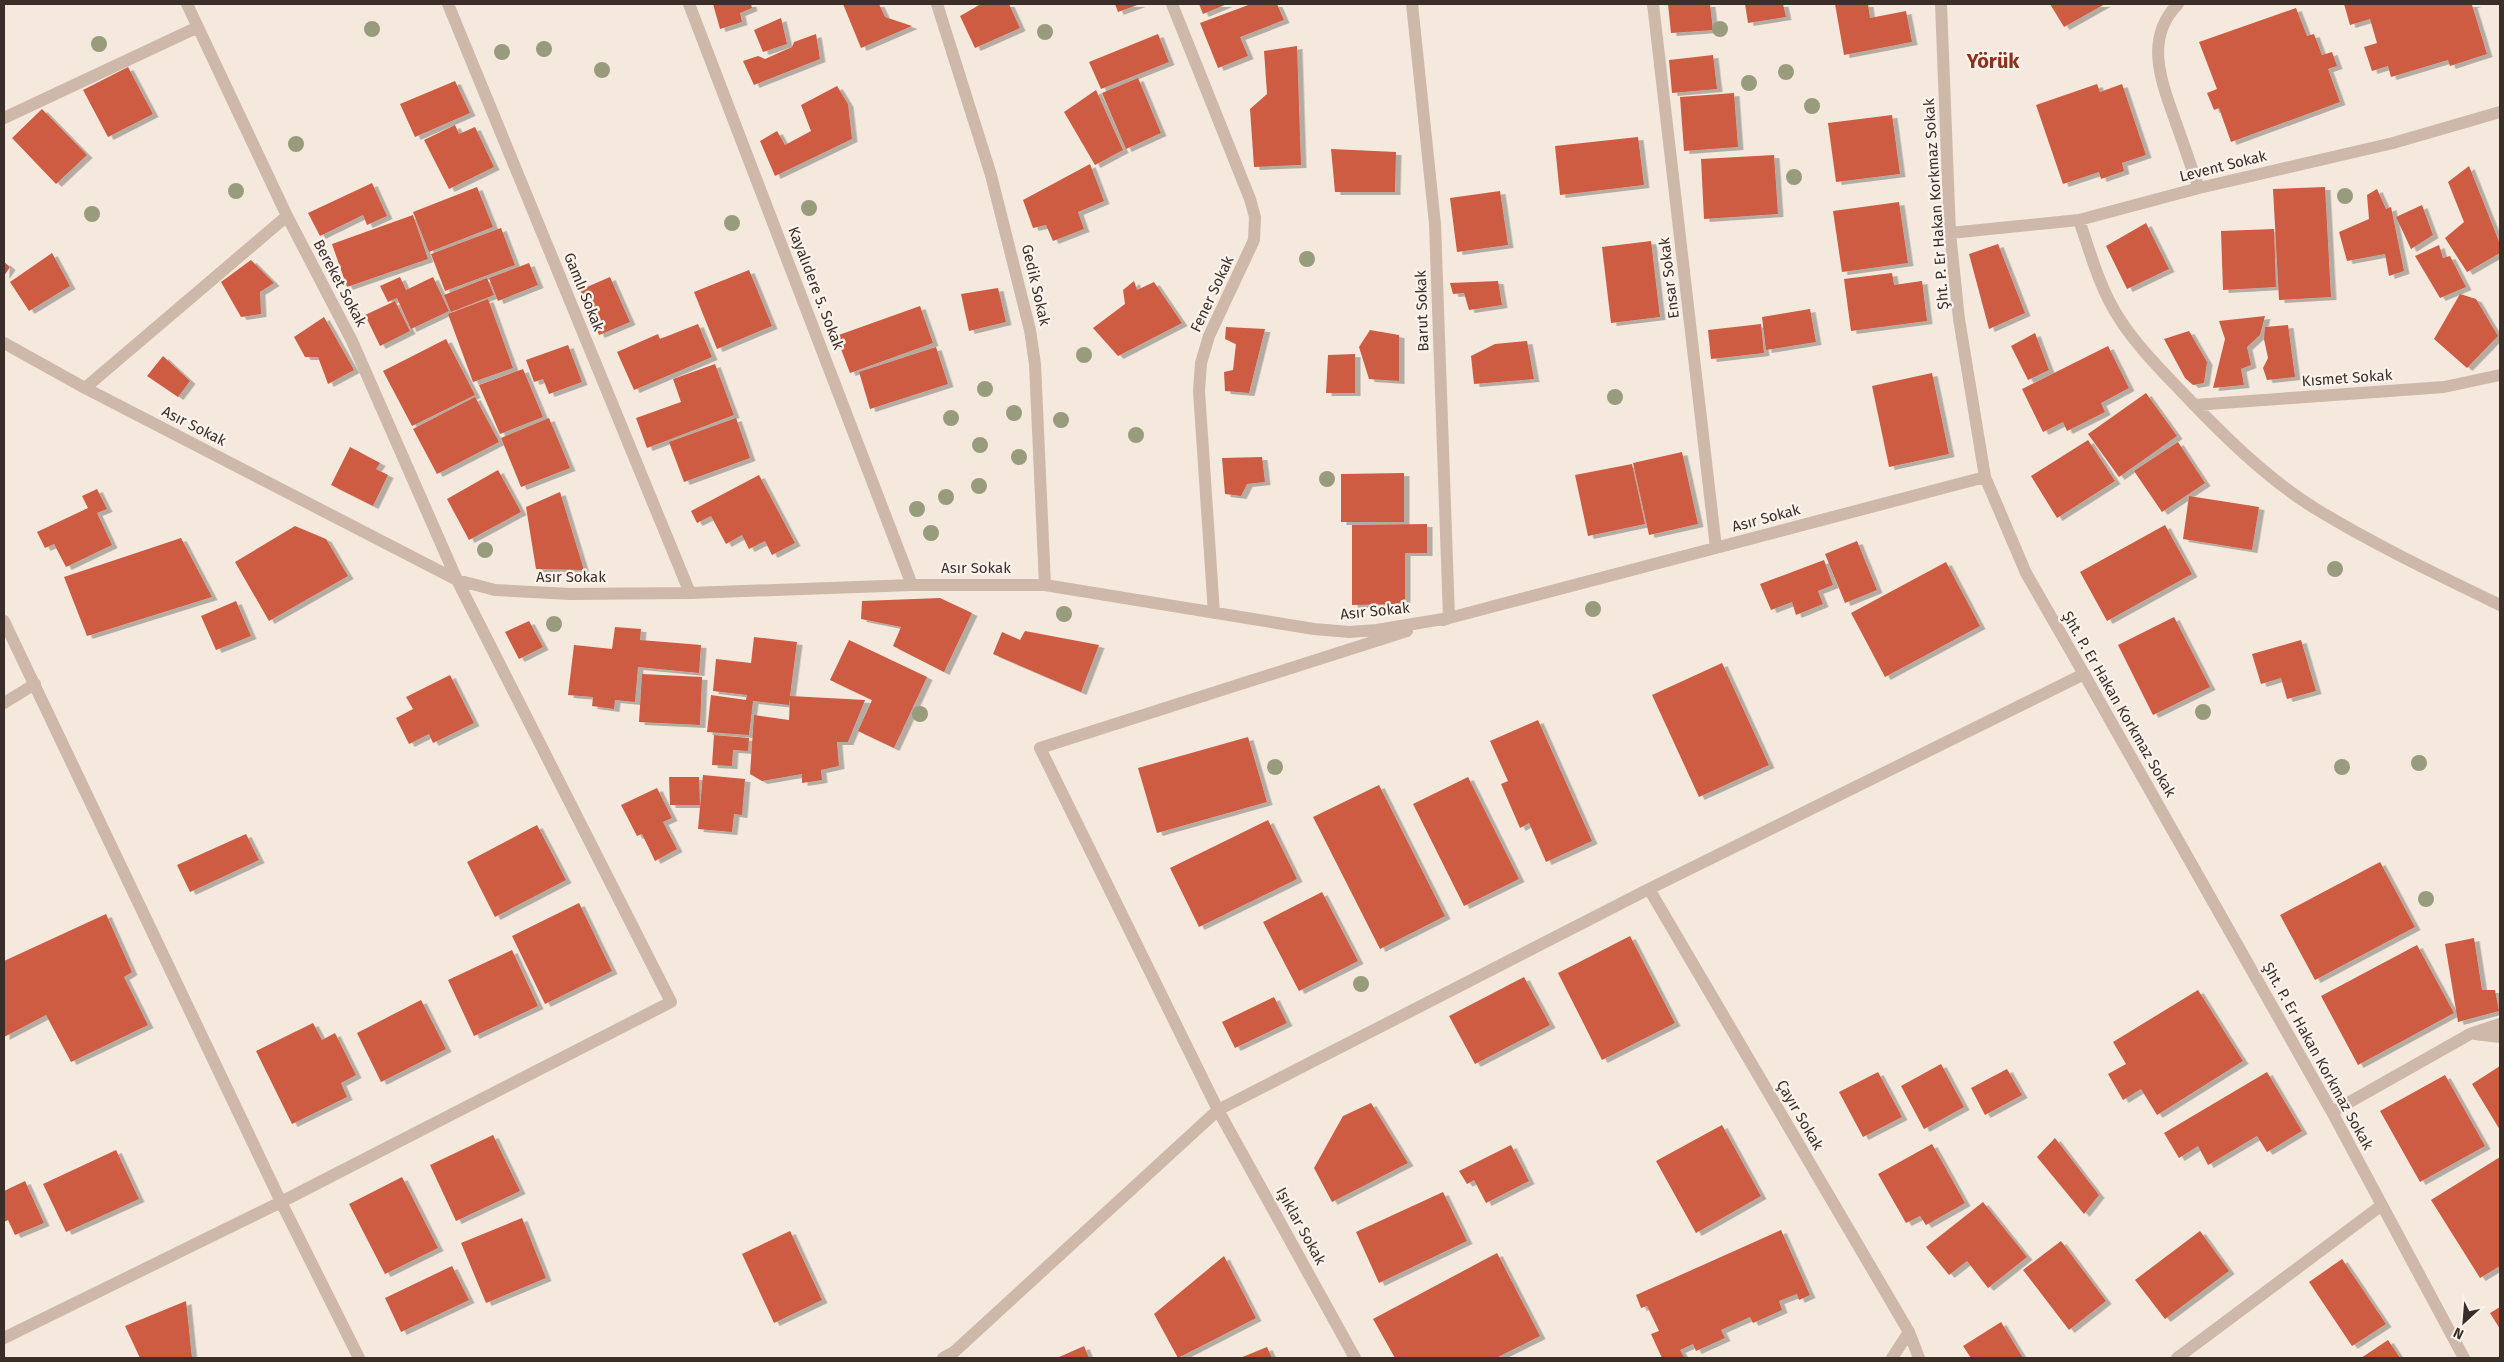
<svg xmlns="http://www.w3.org/2000/svg" width="2504" height="1362" font-family="'Fira Sans',sans-serif">
  <defs>
    <filter id="shadow"><feDropShadow dx="5.5" dy="3" stdDeviation="0" flood-color="#0004"/></filter>
  </defs>
  <rect width="100%" height="100%" fill="#f5e9de"/>
  <path fill="#ce5c43" filter="url(#shadow)" d="M713 4H751L752 8 740 13 742 22 720 29Z
    M843 4H879L885 17 912 26 861 48Z
    M981 4H1009L1020 28 975 48 960 16Z
    M1115 4H1140L1118 12Z
    M1199 4H1227L1203 14Z
    M1251 4H1277L1284 20 1240 37 1248 56 1218 68 1200 23Z
    M1668 4H1710L1713 30 1671 33Z
    M1745 4H1783L1786 17 1748 23Z
    M1835 4H1868L1870 18 1906 11 1912 42 1844 55Z
    M2050 4H2105L2064 27Z
    M2344 4H2476L2472 5 2487 54 2450 66 2448 60 2391 77 2388 66 2372 71 2364 47 2377 43 2370 19 2350 25Z
    M2296 8 2307 36 2314 34 2322 55 2332 52 2337 66 2328 69 2340 102 2231 142 2219 108 2214 110 2207 93 2217 89 2199 42Z
    M781 18 787 44 763 52 754 30Z
    M816 34 820 59 754 85 743 61 758 56 765 59 792 47 794 42Z
    M1158 34 1169 62 1101 89 1089 62Z
    M1297 46 1301 165 1254 167 1250 109 1267 94 1264 51Z
    M1713 55 1717 89 1672 93 1669 60Z
    M128 67 153 114 108 137 83 90Z
    M1138 78 1161 133 1126 149 1102 93Z
    M455 81 470 113 415 137 400 104Z
    M2097 84 2100 92 2122 84 2146 155 2122 163 2124 171 2101 179 2099 172 2063 184 2036 105Z
    M837 86 848 104 852 139 775 176 760 141 777 131 785 145 811 131 801 105Z
    M1096 90 1123 150 1095 165 1064 112Z
    M1734 93 1738 147 1684 151 1680 97Z
    M42 109 87 155 56 184 12 138Z
    M1892 115 1900 174 1836 182 1828 123Z
    M455 125 459 134 475 127 494 167 449 189 424 140Z
    M1638 137 1644 185 1560 195 1555 146Z
    M1331 149 1396 152 1395 192H1335Z
    M1774 155 1778 214 1704 219 1701 159Z
    M1090 164 1104 201 1078 212 1084 229 1053 241 1046 225 1033 228 1023 200Z
    M2469 166 2500 244V253L2467 272 2445 238 2464 222 2448 182Z
    M372 183 387 216 367 225 363 215 320 236 308 213Z
    M477 187 493 227 429 252 413 212Z
    M2325 187 2331 297 2279 300 2273 189Z
    M2377 189 2386 209 2391 207 2404 271 2389 276 2385 254 2347 261 2339 232 2369 219 2367 195Z
    M1500 191 1508 245 1457 252 1450 198Z
    M1899 202 1908 263 1842 272 1833 211Z
    M2422 205 2433 235 2411 249 2396 217Z
    M413 215 428 259 347 287 332 244Z
    M2146 223 2169 269 2127 289 2106 246Z
    M501 228 515 265 445 291 431 254Z
    M2274 229 2276 287 2223 290 2221 231Z
    M1651 241 1660 317 1611 323 1602 247Z
    M1998 244 2025 313 1989 329 1969 254Z
    M2439 245 2443 258 2450 256 2466 287 2440 298 2415 256Z
    M52 253 70 286 29 311 10 282Z
    M251 260 274 283 260 292 261 314 241 317 221 282Z
    M4 262 10 267 4 276Z
    M529 263 538 285 498 301 489 278Z
    M749 270 772 326 717 349 694 292Z
    M1892 273 1894 285 1922 281 1927 321 1851 331 1844 279Z
    M400 277 406 290 433 277 449 311 411 329 397 298 388 302 380 286Z
    M610 277 630 322 599 335 580 290Z
    M487 278 494 295 451 312 444 295Z
    M1134 281 1137 290 1154 282 1182 323 1118 356 1093 328 1125 304 1123 290Z
    M1498 281 1502 305 1469 310 1464 293 1453 294 1450 283Z
    M998 288 1006 322 969 331 961 294Z
    M2460 294 2476 299 2498 336 2467 368 2434 339Z
    M488 299 513 368 473 382 448 314Z
    M395 301 410 331 380 346 365 315Z
    M920 306 933 343 850 373 836 336Z
    M1810 309 1816 342 1766 350 1762 317Z
    M2265 316 2260 335 2247 347 2251 365 2241 369 2244 385 2213 388 2225 339 2219 321Z
    M324 317 354 370 328 384 318 357H305L294 337Z
    M698 324 712 357 634 390 617 352 658 334 660 339Z
    M1761 324 1764 353 1711 359 1708 330Z
    M2288 325 2295 377 2267 380 2263 368 2268 358 2264 339 2265 327Z
    M1226 327 1265 329 1249 393 1225 391 1224 372 1233 370 1236 344 1225 339Z
    M1370 330 1399 335V381L1369 379 1359 347Z
    M2189 331 2207 362 2204 383 2193 385 2185 378 2164 339Z
    M2035 333 2049 370 2028 380 2011 346Z
    M446 339 475 395 412 426 383 371Z
    M1527 341 1534 379 1474 384 1471 356 1495 344Z
    M568 345 582 382 549 394 543 379 534 382 526 360Z
    M2108 346 2129 388 2101 403 2105 412 2067 431 2063 422 2043 432 2022 389Z
    M936 347 948 384 870 409 859 372Z
    M1355 354V393H1326L1328 355Z
    M163 356 190 381 178 397 147 376Z
    M715 364 734 415 647 448 636 418 681 402 673 379Z
    M523 369 543 417 500 434 479 385Z
    M1932 373 1949 454 1889 467 1872 386Z
    M2146 393 2177 436 2119 477 2088 434Z
    M475 397 499 442 437 474 413 429Z
    M549 418 570 468 521 487 501 438Z
    M736 418 750 458 684 482 669 442Z
    M2088 440 2115 481 2057 518 2031 476Z
    M2178 442 2205 483 2162 512 2134 471Z
    M350 447 380 463 376 469 388 475 373 506 331 485Z
    M1682 452 1698 524 1649 535 1633 463Z
    M1262 457 1265 482 1247 484 1241 496 1225 494 1222 458Z
    M1632 464 1645 524 1588 536 1575 475Z
    M498 470 521 512 469 540 447 499Z
    M1404 473V522H1341V474Z
    M759 475 795 543 772 555 765 541 749 549 742 535 726 544 711 516 697 523 691 511Z
    M97 489 107 509 97 513 112 545 66 567 54 544 45 548 37 532 88 508 82 496Z
    M560 492 584 570 536 569 526 507Z
    M2189 496 2259 507 2252 550 2183 539Z
    M1427 524V553H1405V604L1352 605V525Z
    M2165 525 2192 574 2107 621 2080 572Z
    M295 526 326 539 348 576 269 621 235 562Z
    M181 538 212 597 87 636 64 577Z
    M1857 541 1877 590 1845 603 1825 554Z
    M1824 560 1833 585 1818 591 1823 604 1796 615 1792 602 1771 610 1760 584Z
    M1946 562 1980 626 1885 677 1851 613Z
    M940 598 972 613 944 672 893 646 901 627 861 619 862 601Z
    M236 601 251 636 216 650 201 616Z
    M2174 617 2210 687 2153 715 2118 645Z
    M529 621 543 647 519 659 505 632Z
    M615 627 641 629 640 640 701 645 699 673 638 667 635 702 615 700 614 709 592 706 593 697 568 695 574 645 612 649Z
    M1025 631 1099 645 1081 692 993 654 1002 632 1020 640Z
    M754 637 797 642 790 696 865 700 848 742H837L839 766 821 770 822 780 802 783V774L762 781 750 774 754 715 789 720 790 698 789 705 753 701 749 735 707 732 711 695 746 700 747 695 713 691 716 659 751 663Z
    M849 640 927 677 894 748 858 731 872 700 830 680Z
    M2301 640 2316 691 2287 699 2281 678 2261 684 2252 654Z
    M1722 663 1769 765 1699 797 1652 695Z
    M642 674 702 677 700 725 639 722Z
    M450 675 474 723 433 743 429 734 409 744 396 718 413 709 406 697Z
    M1538 720 1592 841 1546 862 1529 823 1520 828 1501 784 1508 781 1490 741Z
    M714 735 749 738 748 751 733 750 732 766 712 765Z
    M1248 737 1267 802 1157 833 1138 768Z
    M703 775 745 779 742 815 734 814 732 832 698 829Z
    M669 777H699L700 805H670Z
    M1468 777 1519 879 1464 906 1413 804Z
    M1379 785 1445 916 1380 949 1313 817Z
    M657 788 672 818 663 822 677 849 655 861 642 834 637 836 621 805Z
    M1268 820 1297 879 1199 927 1170 868Z
    M537 825 566 880 495 917 467 862Z
    M246 834 259 860 190 892 177 865Z
    M2380 862 2415 927 2315 980 2280 915Z
    M1322 892 1358 961 1299 991 1263 922Z
    M579 903 612 971 545 1004 512 936Z
    M106 914 132 972 124 977 148 1025 71 1062 46 1015 4 1037V961Z
    M1630 936 1675 1023 1602 1060 1558 973Z
    M2474 938 2482 990H2495L2499 1011 2458 1022 2445 944Z
    M2417 945 2454 1013 2358 1065 2321 996Z
    M512 950 538 1006 474 1036 448 980Z
    M1524 977 1550 1025 1475 1064 1449 1016Z
    M2198 990 2243 1061 2157 1115 2141 1089 2123 1100 2108 1074 2126 1064 2113 1042Z
    M1274 997 1287 1023 1235 1048 1222 1022Z
    M421 1000 446 1049 381 1082 357 1033Z
    M313 1023 322 1040 335 1033 356 1075 341 1083 347 1097 292 1124 256 1051Z
    M1941 1064 1964 1107 1924 1129 1901 1086Z
    M2500 1066V1130L2472 1084Z
    M2007 1069 2022 1095 1985 1115 1971 1088Z
    M1878 1072 1902 1117 1863 1137 1839 1092Z
    M2267 1072 2302 1131 2267 1152 2257 1136 2208 1165 2198 1146 2179 1158 2164 1133Z
    M2445 1075 2485 1146 2420 1182 2380 1111Z
    M1371 1103 1408 1163 1332 1202 1314 1168 1343 1116Z
    M1722 1125 1761 1196 1696 1233 1656 1161Z
    M493 1135 520 1191 456 1221 430 1165Z
    M2055 1138 2099 1195 2084 1214 2037 1157Z
    M1932 1144 1965 1203 1926 1225 1920 1216 1906 1223 1878 1174Z
    M1511 1145 1529 1181 1486 1203 1474 1180 1467 1184 1459 1171Z
    M116 1150 139 1199 66 1232 43 1184Z
    M2500 1157V1266L2480 1278 2431 1200Z
    M402 1177 438 1248 385 1274 349 1204Z
    M25 1181 44 1223 15 1235 8 1220 4 1222V1191Z
    M1443 1192 1467 1241 1379 1283 1356 1232Z
    M1983 1202 2027 1257 1988 1288 1967 1261 1949 1275 1926 1247Z
    M522 1218 546 1278 486 1303 461 1243Z
    M1781 1230 1810 1295 1799 1300 1797 1294 1779 1301 1782 1310 1753 1323 1750 1317 1721 1330 1725 1338 1696 1351 1693 1344 1680 1350 1684 1357 1681 1358H1662L1651 1334 1659 1331 1647 1306 1641 1308 1636 1295Z
    M790 1231 822 1300 774 1323 742 1254Z
    M2200 1231 2229 1271 2165 1319 2135 1280Z
    M2061 1241 2106 1301 2069 1330 2023 1270Z
    M1497 1253 1540 1336 1496 1358H1395L1373 1319Z
    M1224 1256 1256 1318 1178 1358 1154 1314Z
    M2342 1259 2386 1324 2352 1346 2309 1282Z
    M452 1266 469 1300 401 1332 385 1298Z
    M186 1301 192 1358H140L125 1326Z
    M2500 1307V1329L2490 1313Z
    M2001 1322 2023 1358H1971L1963 1346Z
    M2388 1340 2400 1358H2361Z
    M1084 1346 1089 1358H1057Z
    M1267 1347 1272 1358H1240Z"/>
  <g fill="none" stroke-linecap="round" stroke-linejoin="round">
    <path stroke="#ceb8a9" stroke-width="12" d="M448 4 690 593
      M689 4 912 585
      M937 4 991 175 1030 330 1035 364 1045 585
      M1172 4 1250 199 1255 217 1254 240 1209 336 1201 363 1199 391 1214 613
      M1412 4 1435 224 1449 618 1443 620
      M1653 4 1716 548
      M1941 4 1950 233 1959 319 1985 477 2026 573 2084 674 2332 1112 2464 1358
      M2178 4C2143 39 2162 83 2176 123 2184 145 2191 167 2199 188
      M4 118 198 27
      M2079 220C2090 252 2100 289 2119 318 2136 345 2160 369 2182 392 2223 435 2266 478 2316 509 2375 545 2438 575 2500 605
      M1950 233 2079 220 2199 188 2393 143 2500 112
      M4 343 85 388 457 580 495 590 570 594 690 593 912 585H1045L1314 629 1349 632 1377 630 1449 618 1985 477
      M85 388 287 216
      M2194 405 2444 387 2500 375
      M4 621 281 1202 359 1358
      M4 703 35 684
      M1649 889 1909 1332 1919 1358
      M2475 1034 2500 1037
      M2332 1112 2470 1034 2500 1024
      M4 1338 281 1202 671 1002 457 580 352 341 287 216 187 4
      M943 1358 954 1352 1218 1110 1649 889 2084 674
      M1355 1358 1218 1110 1040 748 1407 631
      M1892 1358 1909 1332
      M2177 1358 2382 1205"/>
  </g>
  <g fill="#989b7c">
    <circle cx="372" cy="29" r="8"/>
    <circle cx="1720" cy="29" r="8"/>
    <circle cx="1045" cy="32" r="8"/>
    <circle cx="99" cy="44" r="8"/>
    <circle cx="544" cy="49" r="8"/>
    <circle cx="502" cy="52" r="8"/>
    <circle cx="602" cy="70" r="8"/>
    <circle cx="1786" cy="72" r="8"/>
    <circle cx="1749" cy="83" r="8"/>
    <circle cx="1812" cy="106" r="8"/>
    <circle cx="296" cy="144" r="8"/>
    <circle cx="1794" cy="177" r="8"/>
    <circle cx="236" cy="191" r="8"/>
    <circle cx="2345" cy="196" r="8"/>
    <circle cx="809" cy="208" r="8"/>
    <circle cx="92" cy="214" r="8"/>
    <circle cx="732" cy="223" r="8"/>
    <circle cx="1307" cy="259" r="8"/>
    <circle cx="1084" cy="355" r="8"/>
    <circle cx="985" cy="389" r="8"/>
    <circle cx="1615" cy="397" r="8"/>
    <circle cx="1014" cy="413" r="8"/>
    <circle cx="951" cy="418" r="8"/>
    <circle cx="1061" cy="420" r="8"/>
    <circle cx="1136" cy="435" r="8"/>
    <circle cx="980" cy="445" r="8"/>
    <circle cx="1019" cy="457" r="8"/>
    <circle cx="1327" cy="479" r="8"/>
    <circle cx="979" cy="486" r="8"/>
    <circle cx="946" cy="497" r="8"/>
    <circle cx="917" cy="509" r="8"/>
    <circle cx="931" cy="533" r="8"/>
    <circle cx="485" cy="550" r="8"/>
    <circle cx="2335" cy="569" r="8"/>
    <circle cx="1593" cy="609" r="8"/>
    <circle cx="1064" cy="614" r="8"/>
    <circle cx="554" cy="624" r="8"/>
    <circle cx="2203" cy="712" r="8"/>
    <circle cx="920" cy="714" r="8"/>
    <circle cx="2419" cy="763" r="8"/>
    <circle cx="1275" cy="767" r="8"/>
    <circle cx="2342" cy="767" r="8"/>
    <circle cx="2426" cy="899" r="8"/>
    <circle cx="1361" cy="984" r="8"/>
  </g>
  <g text-anchor="middle" dominant-baseline="central" stroke-width="4.5" stroke-linejoin="round" paint-order="stroke">
    <g font-size="15" fill="#3b2e29" stroke="#fbf3ec">
      <text transform="translate(2223 166) rotate(-14)">Levent Sokak</text>
      <text transform="translate(1936 204) rotate(-94)">Şht. P. Er Hakan Korkmaz Sokak</text>
      <text transform="translate(1669 278) rotate(-97)">Ensar Sokak</text>
      <text transform="translate(340 283) rotate(62)">Bereket Sokak</text>
      <text transform="translate(1036 285) rotate(77)">Gedik Sokak</text>
      <text transform="translate(816 288) rotate(69)">Kayalıdere 5. Sokak</text>
      <text transform="translate(584 292) rotate(68)">Gamlı Sokak</text>
      <text transform="translate(1212 294) rotate(-65)">Fener Sokak</text>
      <text transform="translate(1422 311) rotate(-92)">Barut Sokak</text>
      <text transform="translate(2347 378) rotate(-4)">Kısmet Sokak</text>
      <text transform="translate(194 426) rotate(27)">Asır Sokak</text>
      <text transform="translate(1766 518) rotate(-15)">Asır Sokak</text>
      <text x="976" y="568">Asır Sokak</text>
      <text x="571" y="577">Asır Sokak</text>
      <text transform="translate(1375 611) rotate(-6)">Asır Sokak</text>
      <text transform="translate(2119 704) rotate(60)">Şht. P. Er Hakan Korkmaz Sokak</text>
      <text transform="translate(2318 1056) rotate(61)">Şht. P. Er Hakan Korkmaz Sokak</text>
      <text transform="translate(1800 1115) rotate(60)">Çayır Sokak</text>
      <text transform="translate(1301 1226) rotate(61)">Işıklar Sokak</text>
    </g>
    <g font-size="20" font-weight="bold" fill="#90301c" stroke="#fbf3ec">
      <text x="1993" y="61">Yörük</text>
    </g>
  </g>
  <rect width="2504" height="1362" fill="none" stroke="#3b2e29" stroke-width="10"/>
  <g transform="translate(2464 1322) rotate(206)" stroke="#fbf3ec" stroke-width="4" paint-order="stroke">
  <path d="M0-4L9 19L0 12L-9 19Z" fill="#3b2e29"/>
  <text y="-8" font-size="14" font-weight="bold" text-anchor="middle" fill="#3b2e29">N</text>
  </g>
</svg>
